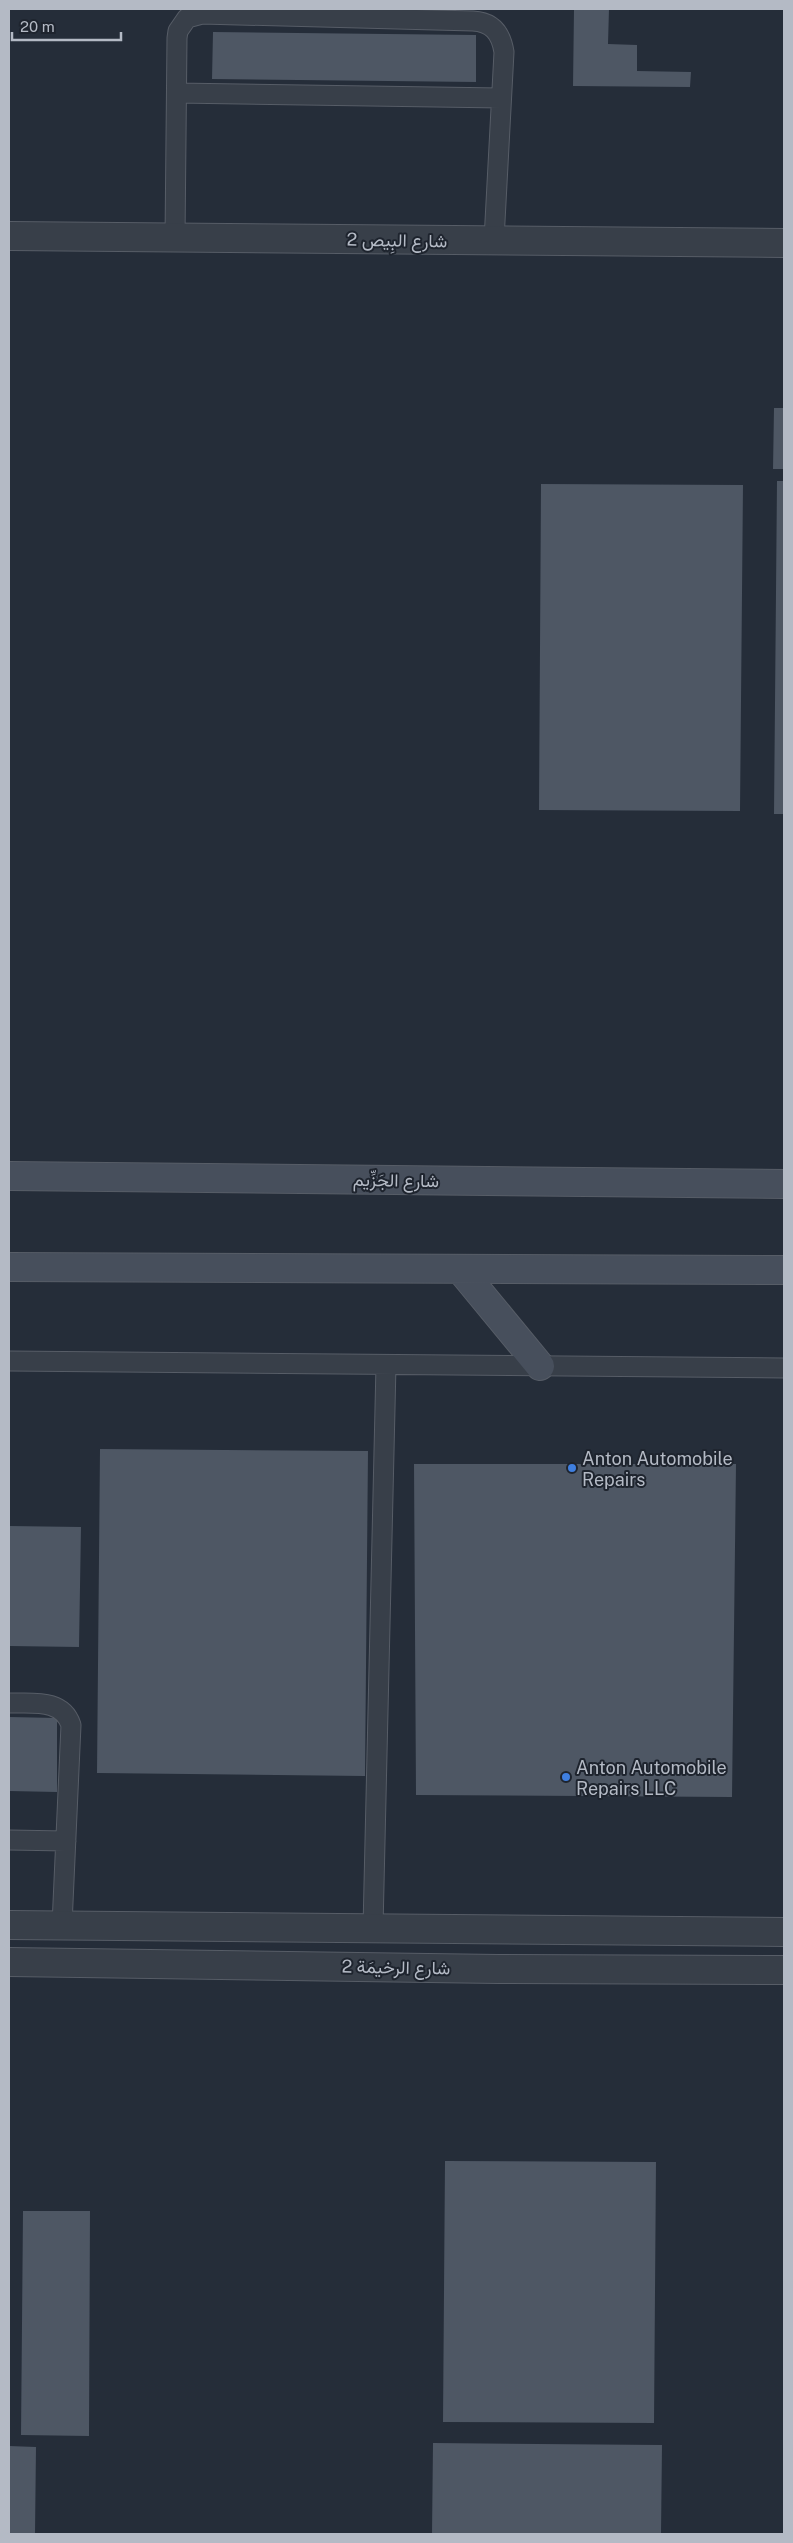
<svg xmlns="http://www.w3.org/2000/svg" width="793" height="2543" font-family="'Public Sans',Vazirmatn,sans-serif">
  <rect width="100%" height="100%" fill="#252d39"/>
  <path fill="#4e5764" d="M574 9H609L608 44 637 45V71L691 72 690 87 573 86Z
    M213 32 476 35V82L212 79Z
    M774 408H784V469H773Z
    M777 481H784V814H774Z
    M541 484 743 485 740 811 539 810Z
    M100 1449 368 1451 365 1776 97 1773Z
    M414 1464H736L732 1797 416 1795Z
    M9 1526 81 1527 79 1647 9 1646Z
    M9 1717 57 1718V1792L9 1791Z
    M445 2161 656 2162 654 2423 443 2422Z
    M23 2211H90L89 2436 21 2435Z
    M433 2443 662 2445 661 2534H432Z
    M9 2446 36 2447 35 2534H9Z"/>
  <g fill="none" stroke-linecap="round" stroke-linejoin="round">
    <g stroke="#575d67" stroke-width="21">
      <path id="lane" d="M177 93 501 98
        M175 238 177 38 178 31 187 18 202 14 473 21C492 22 501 33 504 52L494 240
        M9 1361 784 1368
        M9 1703C32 1704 62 1698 71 1725L62 1925
        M9 1840 66 1841
        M373 1928 386 1365"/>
    </g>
    <g stroke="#575d67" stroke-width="30">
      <path id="street" d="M9 236 784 243
        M9 1925 784 1932
        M9 1962 498 1969 784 1970"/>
    </g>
    <g stroke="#575d67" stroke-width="30">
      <path id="secondary" d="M9 1176 784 1184
        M9 1267 784 1270
        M460 1269 540 1366"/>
    </g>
    <use href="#lane" stroke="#383f49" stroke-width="19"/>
    <use href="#street" stroke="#383f49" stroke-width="28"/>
    <use href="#secondary" stroke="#474f5c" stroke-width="28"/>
  </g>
  <g fill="#3f7fe0" stroke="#1e242e" stroke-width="2">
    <circle cx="572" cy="1468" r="5"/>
    <circle cx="566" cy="1777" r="5"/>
  </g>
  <g text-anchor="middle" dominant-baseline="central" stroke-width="4" stroke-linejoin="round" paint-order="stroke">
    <g font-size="18" fill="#b4bac5" stroke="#1e242e">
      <text transform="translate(397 240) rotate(1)">شارع البِيص 2</text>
      <text transform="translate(396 1180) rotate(1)">شارع الجَزِّيم</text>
      <text transform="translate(396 1967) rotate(1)">شارع الرخيمَة 2</text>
    </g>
    <g font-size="18" fill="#b4bac5" stroke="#1e242e" text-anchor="start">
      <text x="582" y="1458">Anton Automobile<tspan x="582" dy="21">Repairs</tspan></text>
      <text x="576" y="1767">Anton Automobile<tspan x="576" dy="21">Repairs LLC</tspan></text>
    </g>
  </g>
  <rect width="793" height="2543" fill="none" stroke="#b4bac5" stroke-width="20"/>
  <path d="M12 32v8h109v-8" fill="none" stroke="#b4bac5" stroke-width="2.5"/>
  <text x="20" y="32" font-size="15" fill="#b4bac5" stroke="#1e242e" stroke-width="4" paint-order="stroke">20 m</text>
</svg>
